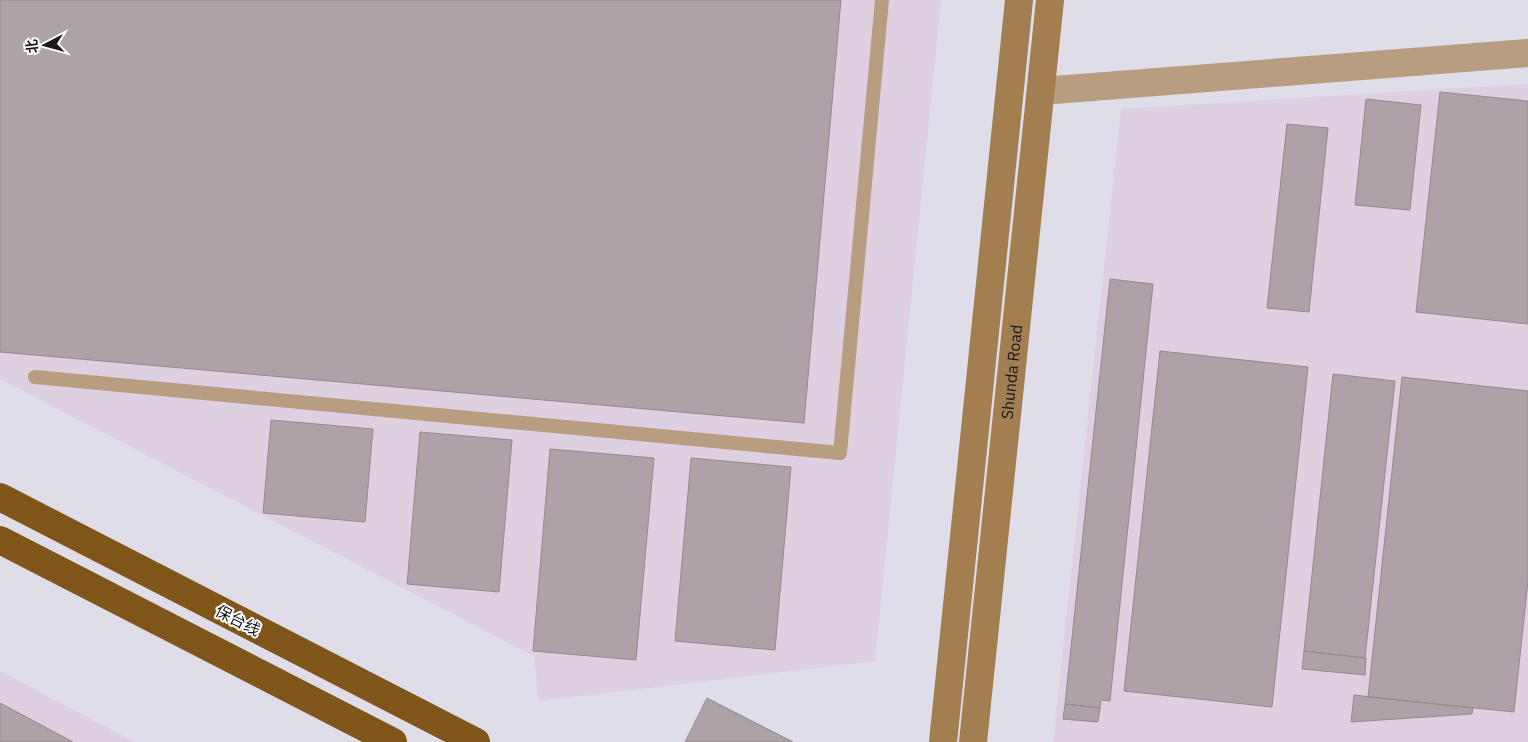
<svg xmlns="http://www.w3.org/2000/svg" width="1528" height="742" font-family="'IBM Plex Sans','Noto Sans SC',sans-serif">
  <rect width="100%" height="100%" fill="#dedde8"/>
  <path fill="#decfe1" d="M0 0H941L875 661 539 701 534 656 0 379Z
    M1528 84V742H1053L1121 109Z
    M0 671 134 742H0Z"/>
  <path fill="#aca2a8" stroke="#948a90" d="M0 0H841L804 423 0 352Z
    M1440 92 1528 101V324L1416 312Z
    M1366 99 1421 105 1410 210 1355 205Z
    M1287 124 1328 128 1309 312 1267 308Z
    M1110 279 1153 284 1110 701 1101 700 1100 708 1065 704Z
    M1160 351 1308 367 1272 707 1124 691Z
    M1333 374 1395 381 1365 658 1304 651Z
    M1402 377 1528 391V581L1514 712 1368 697Z
    M271 420 373 429 365 522 263 513Z
    M420 432 512 440 499 592 407 584Z
    M550 449 654 458 636 660 533 651Z
    M691 458 791 467 775 650 675 641Z
    M1304 651 1366 658 1365 675 1302 669Z
    M1354 695 1473 708 1472 714 1351 722Z
    M707 698 793 742H685Z
    M0 703 73 742H0Z
    M1065 704 1100 708 1098 722 1063 719Z"/>
  <g fill="none" stroke-linecap="round" stroke-linejoin="round">
    <path stroke="#b79e80" stroke-width="14" d="M35 377 840 453 882 0"/>
    <path stroke="#b79e80" stroke-width="28" d="M1041 91 1528 53"/>
    <g stroke="#a37e50" stroke-width="28">
      <path d="M943 742 1019 0"/>
      <path id="s1" d="M973 742 1050 0"/>
    </g>
    <path stroke="#7f551a" stroke-width="28" d="M0 497 476 742
      M0 540 393 742"/>
  </g>
  <g text-anchor="middle" dominant-baseline="central" stroke-width="4" stroke-linejoin="round" paint-order="stroke">
    <g font-size="16" fill="#19181c" stroke="#fff">
      <text stroke="none"><textPath href="#s1" startOffset="372">Shunda Road</textPath></text>
      <text transform="translate(238 620) rotate(27)">保台线</text>
    </g>
  </g>
  <g transform="translate(45 45) rotate(264)" stroke="#ffffff" stroke-width="4" paint-order="stroke">
  <path d="M0-4L9 19L0 12L-9 19Z" fill="#19181c"/>
  <text y="-8" font-size="14" font-weight="bold" text-anchor="middle" fill="#19181c">北</text>
  </g>
</svg>
